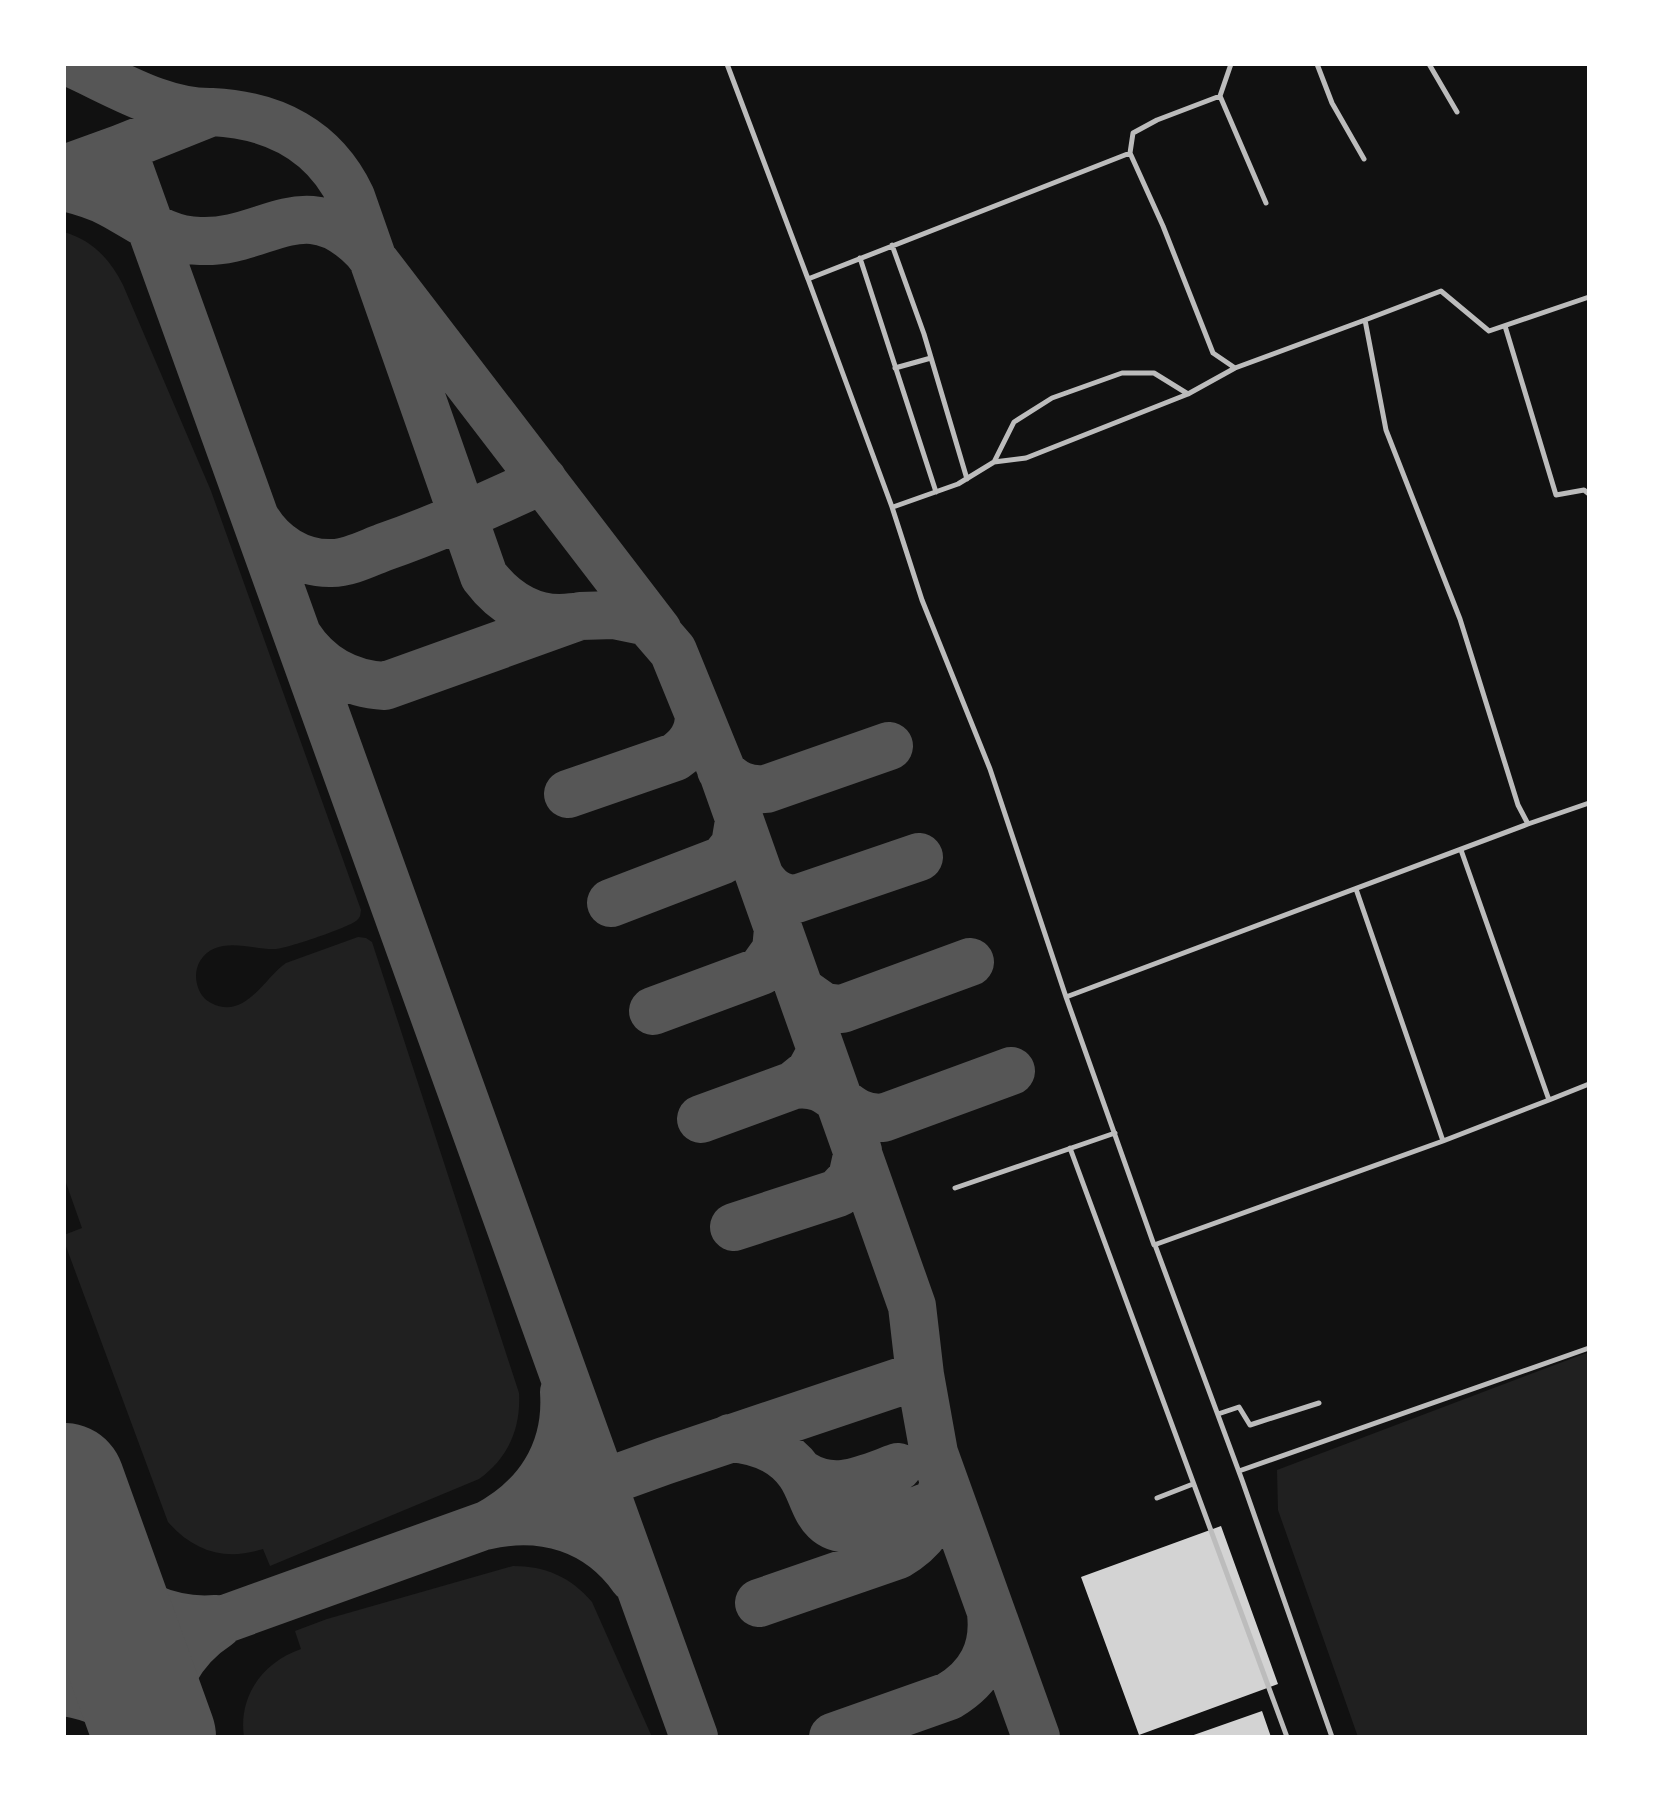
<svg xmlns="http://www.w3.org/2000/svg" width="1653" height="1801" font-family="'PT Sans',sans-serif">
  <rect width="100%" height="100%" fill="#111"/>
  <path fill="#202020" d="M64 232C92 240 110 259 123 285L211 491 361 910C360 915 361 917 356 921 349 927 286 949 275 949 252 950 217 934 200 961 196 968 195 976 197 984 199 992 203 999 211 1003 245 1021 264 978 286 963L358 937 366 938 372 942 519 1393C521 1429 508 1458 479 1479L270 1566 263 1549C226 1561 194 1552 168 1522L64 1241V1235L82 1228 64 1177Z
    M1589 1352V1737H1358L1278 1510 1277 1470Z
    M513 1566C545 1566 571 1577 592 1602L652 1737H244C238 1696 263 1662 301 1649L295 1631 327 1619Z"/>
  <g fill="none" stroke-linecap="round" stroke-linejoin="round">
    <path stroke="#565656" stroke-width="48" d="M73 64C117 84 163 113 212 112
      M122 148 212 112C274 115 324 140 351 197L484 576C505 604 536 623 573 617
      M64 169 122 148 694 1737
      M64 187C80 191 95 195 110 203 141 219 163 240 200 241 266 244 305 186 366 250L658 631
      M256 519C272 546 300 564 332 563 349 563 368 553 384 547 439 528 490 504 543 480
      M298 636C318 667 349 684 385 686L580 616 614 615 648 622 673 651 724 776 912 1306 920 1375 934 1453 1036 1737
      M721 770C733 784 747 791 766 789L889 746
      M568 794 675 757C690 747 699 734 699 715
      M760 877C769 891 779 898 796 899L919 857
      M611 903 723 860 735 845 739 821
      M800 990 824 1007 842 1009 970 962
      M653 1011 761 971 776 950 778 929
      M794 1085C837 1079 840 1119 883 1118L1011 1071
      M701 1119 794 1085 810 1072 816 1061
      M734 1227 838 1193 852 1178 858 1151
      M564 1392C568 1452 537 1499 485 1526 543 1512 598 1529 633 1578
      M730 1438C757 1440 784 1450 800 1473 817 1497 814 1532 856 1529 879 1528 926 1506 950 1498
      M802 1474C835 1495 864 1479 898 1467
      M95 1569C127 1602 169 1623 216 1619
      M759 1603 898 1555C922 1541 938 1520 941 1492
      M64 1653C83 1627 91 1600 95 1569
      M64 1677 664 1461 920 1375
      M64 1692C99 1697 128 1713 155 1737
      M155 1737C160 1692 179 1650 218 1625
      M833 1737 949 1696C981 1677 995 1649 991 1613"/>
    <path stroke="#565656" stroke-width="122" d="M64 1484 155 1737"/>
  </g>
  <path fill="#d3d3d3" d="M1221 1526 1278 1684 1139 1735 1081 1577Z
    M1262 1711 1271 1737H1188Z"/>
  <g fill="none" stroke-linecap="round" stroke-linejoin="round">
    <path stroke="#bcbcbc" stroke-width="5" d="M727 64 808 279
      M1231 64 1220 96 1266 203
      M1317 64 1332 103 1364 159
      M1429 64 1457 112
      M1220 96 1157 120 1133 133 1130 153 1163 226 1213 353 1235 368 1365 320 1386 430 1460 619 1518 805 1528 824 1589 803
      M1130 153 808 279 892 507 922 600 990 769 1066 997 1154 1245 1443 1141
      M892 245 924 334 967 479
      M860 258 936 492
      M1365 320 1441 291 1489 331 1589 297
      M1505 326 1556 495 1584 490 1589 494
      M895 368 931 358
      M1188 394 1026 458 994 462 1014 422 1052 398 1122 373H1154L1188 394 1235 368
      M893 507 958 484 994 462
      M1356 889 1443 1141 1549 1100 1461 850
      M1066 997 1528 824
      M1549 1100 1589 1084
      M1070 1148 1287 1737
      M955 1188 1115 1133
      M1155 1245 1242 1480 1332 1737
      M1218 1414 1239 1407 1250 1425 1319 1403
      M1239 1471 1589 1348
      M1157 1498 1193 1484"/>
  </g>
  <rect width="1653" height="1801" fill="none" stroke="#ffffff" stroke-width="132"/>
</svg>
